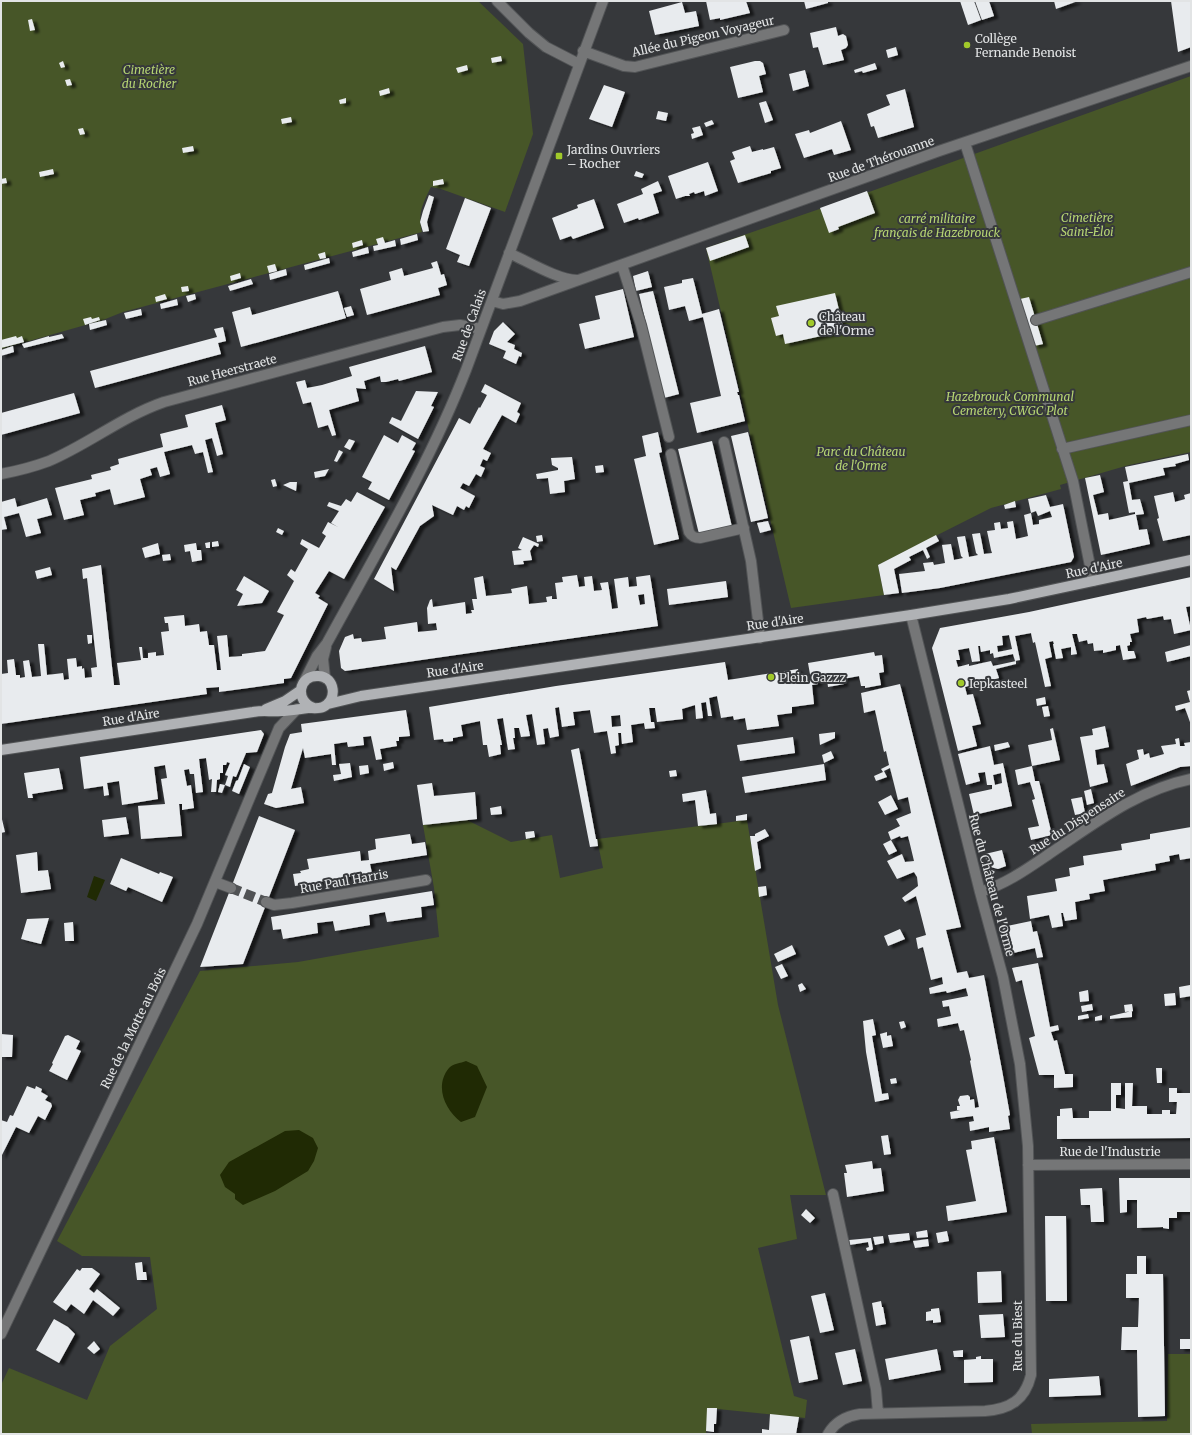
<svg xmlns="http://www.w3.org/2000/svg" width="1192" height="1435" font-family="Merriweather,serif">
  <defs>
    <filter id="shadow"><feDropShadow dx="4.5" dy="2.5" stdDeviation="1" flood-color="#0009"/></filter>
  </defs>
  <rect width="100%" height="100%" fill="#36383b"/>
  <path fill="#475628" d="M1 1H478L523 44 533 134 505 212 441 189 431 187C423 203 417 214 422 232L123 312 103 320 1 349Z
    M1191 76V452L1129 465 1060 485 1061 489 991 508 878 565 884 595 791 608 706 248 869 192Z
    M467 820 511 842 552 835 560 878 603 868 597 839 747 820 778 1005 826 1195H790L797 1239 758 1248 794 1396 807 1400 805 1418 708 1408 706 1434H1V1385L9 1368 87 1400 110 1346 157 1309 150 1257 82 1256 57 1241 200 971 298 962 439 937 434 888 423 825Z
    M1168 1354H1191V1434H1032L1031 1424 1167 1421Z"/>
  <path fill="#202a04" d="M94 876 105 880 96 901 87 897Z
    M466 1061 477 1066 487 1087 475 1117 461 1122C445 1110 434 1086 449 1068 452 1064 461 1063 466 1061Z
    M299 1130 313 1138 318 1148 314 1161 308 1171 275 1191 243 1205 235 1199V1194L225 1187 220 1175 229 1162 285 1131Z"/>
  <path fill="#e8ebee" fill-rule="evenodd" filter="url(#shadow)" d="M706 1H746L750 13 720 20V18L710 20Z
    M804 1H828V3L806 9Z
    M960 1H974L981 20 968 25Z
    M975 1H989L994 16 982 20Z
    M1054 1H1078L1056 9Z
    M1171 1H1191V47L1178 52Z
    M682 2 685 13 696 11 699 26 655 35 649 11Z
    M32 19 35 30 30 31 28 20Z
    M836 27 838 36 843 34 846 36 848 45 846 48 841 50 844 60 823 65 818 47 813 48 810 33Z
    M896 47 898 55 888 58 886 50Z
    M501 56 502 61 492 63 491 58Z
    M63 61 65 67 61 68 59 63Z
    M755 61H760L763 63 766 74 759 76 763 92 738 98 730 67Z
    M875 63 877 69 863 73 862 71 855 73 854 70Z
    M467 65 468 70 458 73 456 68Z
    M805 70 809 86 793 91 789 74Z
    M70 79 72 85 67 86 65 80Z
    M604 85 625 92 612 127 589 119Z
    M389 88 390 93 380 96 379 91Z
    M905 89 914 127 878 138 874 126 871 127 867 114 890 105 886 95Z
    M346 98V103L340 104 339 100Z
    M766 101 773 120 765 123 759 103Z
    M658 111 668 113 666 121 656 119Z
    M291 117 292 122 282 124 281 119Z
    M712 120 714 124 706 127 704 123Z
    M841 121 851 150 834 155 832 149 804 158 795 134 809 130 810 133Z
    M700 126 703 135 692 139 691 134 694 133 692 128Z
    M83 128 85 134 80 135 78 129Z
    M193 146 194 151 183 153 182 148Z
    M750 146 752 152 763 149V150L774 147 781 168 771 171V173L738 183 730 161 735 159 732 152Z
    M708 162 718 191 705 196 704 191 695 194 694 192 689 194 690 196H685L676 199 668 176Z
    M53 169 54 174 40 177 39 172Z
    M636 171 644 174 642 178 634 176Z
    M6 178 7 183 1 184V179Z
    M443 179 444 184 433 186V181Z
    M658 181 662 191 653 194 659 213 639 220 638 218 624 223 617 204 643 194 641 189Z
    M867 191 875 213 838 227 839 229 829 233 820 208Z
    M429 195 434 197 427 222 429 231 423 232 420 222 423 211Z
    M465 198 491 208 469 266 457 262 460 255 446 249Z
    M594 199 604 228 573 239 571 236 560 240 552 218 578 208 577 205Z
    M417 234 418 240 401 245 400 239Z
    M745 235 749 247 710 261 706 248Z
    M383 237 385 243 395 240 396 246 374 251 373 246 378 245 376 239Z
    M362 240 363 245 353 248 352 243Z
    M368 247 369 253 353 257 352 252Z
    M325 252 326 258 320 259 318 254Z
    M329 258 330 263 305 270 304 265Z
    M437 261 441 275 444 274 447 285 438 288 440 295 367 315 360 289 391 280 389 272 402 268 404 276 433 268 431 263Z
    M275 264 277 271 269 273 267 266Z
    M286 269 287 275 270 280 269 274Z
    M648 271 652 287 636 291 633 276Z
    M240 273 241 278 231 281 230 276Z
    M693 278 702 314 719 309 739 392H737L738 395H739L745 421 697 433 690 403 721 396 703 317 689 321 685 306 669 310 664 287 682 283V280Z
    M251 279 253 284 230 291 228 286Z
    M188 286 189 291 182 292 181 287Z
    M623 289 634 337 585 349 579 324 600 319 595 296Z
    M338 291 346 318 241 347 232 312 250 307 252 315Z
    M653 291 679 394 664 398 639 294Z
    M835 293 844 331 785 344 783 334 776 336 771 318 779 316 776 306Z
    M165 294 167 299 156 302 155 297Z
    M195 294 196 299 188 302 186 296Z
    M1029 297 1043 344 1034 346 1020 299Z
    M177 299 178 305 161 309 160 304Z
    M351 306 354 315 347 317 344 308Z
    M141 309 142 315 126 319 124 313Z
    M91 317 92 319 99 317 100 320 85 325 83 319Z
    M106 320 107 325 90 330 89 324Z
    M503 322 515 334 507 342 515 345 514 349 522 353 521 357 519 356 516 364 503 358 506 351 489 344 494 331Z
    M223 327 226 341 218 343 221 354 95 388 90 371 217 337 214 329Z
    M62 334 64 338 24 348 22 344 49 336V337Z
    M16 336 17 338 22 336 24 342 1 348V340Z
    M13 346 14 352 1 356V350Z
    M425 346 432 372 399 381 398 379 386 382H381L380 376 364 381 366 389 356 388 359 401 329 410 336 435 332 436 328 425 318 428 311 402 303 404 296 382 305 380 307 388 322 385 352 376 349 367Z
    M485 384 521 403 517 412 520 414 516 423 502 415 483 449 491 453 487 461 483 459 480 466 485 468 481 477 476 474 469 486 463 483 460 488 475 496 469 508 466 506 464 510 457 506 453 515 432 505 434 516 420 526 396 570 391 567 394 591 374 579 459 418 470 424 479 407 480 408 487 395 481 392Z
    M416 391 438 392 431 406 434 407 418 439 389 423 392 417 401 421Z
    M74 393 80 413 1 435V413Z
    M222 405 226 420 215 423 223 454 217 456 212 438 205 440 213 472 208 473 203 452 195 454 192 445 164 452 170 474 160 477 157 467 150 469 152 475 140 479 145 497 114 505 110 489 95 493 96 496 80 500 84 515 64 520 55 488 92 479 91 475 111 470 110 467 119 464 118 459 163 447 160 434 188 427 185 415Z
    M658 432 662 452 659 453 679 539 654 545 634 459 646 456 642 436Z
    M748 432 768 518 751 522 731 436Z
    M384 435 398 443 402 435 416 443 412 450 415 451 389 500 368 489 372 482 362 477Z
    M349 439 355 441 350 450 344 447Z
    M712 441 732 527 699 534 678 449Z
    M339 450 343 452 337 462 334 461Z
    M1188 454 1189 460 1175 464 1176 466 1163 468 1165 475 1129 483 1132 500 1140 499 1144 514 1136 515 1139 530 1147 529 1150 544 1101 555 1085 478 1100 475 1104 492 1093 495 1098 515 1108 513 1109 520 1135 514V512L1129 513 1123 482 1128 481 1125 467Z
    M572 457 575 479 564 481 565 492 550 494 548 478 537 479 536 474 558 470V468L552 465 551 458Z
    M603 465 604 472 596 473 595 466Z
    M329 469 325 476 315 478 314 472Z
    M275 479 277 486 273 487 271 480Z
    M290 482H297L296 491 283 485Z
    M357 492 385 507 344 579 329 571 315 593 320 596 318 598 328 604 291 678 284 679V683L219 692V687L206 688 207 694 1 724V674L8 673 7 660 14 659 16 675H20V678L25 677 23 661 29 660 32 677 41 676 38 644H44L47 675 63 673 64 680 69 679 67 659 76 658 77 667 82 666V669L84 668 85 678 92 677 91 668 97 667 87 578 83 579 82 569 101 565 114 685H120L117 663 141 660 139 647H142L143 658H148V653L156 652V656L164 655 161 632 169 631 168 623H165L164 617 184 615 185 626 199 624 200 632 207 631 209 645H214L217 670H221L217 636 227 635 229 657 242 656V654L265 651 284 615 277 612 294 581 287 575 291 569 295 572 308 549 300 544 302 539 319 548 326 536 322 533 328 522 338 527 331 523 339 511 327 506 329 502 341 506 346 499 351 502Z
    M1173 492 1175 502 1185 499 1184 495 1191 493V535L1163 541 1157 519 1159 518 1154 496Z
    M1046 495 1050 507 1063 504 1074 557 1071 562 940 588 902 593 899 574 925 571 923 563 933 562 934 565 945 563 942 545 951 544 954 560 963 558 961 556 957 537 965 536 969 557 978 555 976 553 972 534 980 533 984 554 992 553 991 550 987 531 995 530 994 523 1000 522 1001 529 1008 528 1007 522 1013 521 1016 539 1028 536 1024 515 1031 513 1033 525 1039 524V520L1052 517 1050 511 1038 516 1036 511 1031 513 1028 499Z
    M15 498 17 507 47 498 52 515 37 519 41 533 26 537 19 513 4 517 7 529 1 530V502Z
    M1015 501 1016 507 1005 509 1004 505Z
    M768 521 771 530 760 533 757 523Z
    M278 528 284 531 282 535 276 532Z
    M542 535 543 541 537 542 536 536Z
    M936 535 939 541 926 548 930 557 927 559 923 550 909 557 911 560 894 569 899 593 884 595 878 565Z
    M523 537 539 544 538 547 534 545 530 551 532 560 523 561 524 564 514 565 512 551 522 550 518 548Z
    M218 541 219 546 212 547V542Z
    M210 542V548H206L205 543Z
    M158 543 160 554 145 558 142 548Z
    M196 543 197 550H201L202 560 192 562 190 551 185 552 184 545Z
    M170 554 171 560 163 561 162 555Z
    M50 567 52 575 37 579 35 571Z
    M577 575 579 587 585 586 584 577 592 576 594 591 602 590 600 583 608 582 612 609 618 608 614 579 628 577 629 587 637 586 636 577 650 575 658 626 345 671 341 668 339 651 345 637 353 634 354 639 361 638 362 642 386 639 384 627 417 622 418 632 437 630 436 623 428 624 427 608 430 600 432 599 433 607 465 602 466 614 472 613 471 610H474L472 599H477L474 578 483 576 486 596 512 593 511 589 527 586 529 604 547 602 546 597 552 596V599H557L555 583 563 582 562 577ZM644 594 645 604 640 605 638 595Z
    M244 576 269 591 262 603 237 606 243 594 236 590Z
    M1191 577V606L1186 607 1191 630 1174 634 1171 619 1164 620 1163 616 1147 619 1146 617 1137 619 1139 632 1130 634 1132 642H1130V645L1127 646 1128 651H1134L1136 658 1123 660 1120 645 1116 646V650L1103 653V650L1094 651 1093 643 1088 644 1087 640 1079 642 1077 634H1072L1077 654 1071 655V647L1061 649 1063 658 1056 659 1053 644H1054L1053 641 1049 642 1052 657 1045 659 1051 686 1045 687 1035 642 1033 643 1031 633 1015 636 1020 660 1015 661 1013 654 994 658 993 653 990 654V650L981 652 980 646H978L980 661 972 662 969 648 958 650 960 660H956L958 667 969 664V666L991 661 993 666 1016 661V664L996 669 999 678 965 687 967 695 973 694 981 724 972 726 977 746 958 751 932 648 940 628 1029 612ZM1009 635 1012 649 998 652 997 646 1003 645 1002 636Z
    M726 581 728 597 669 605 667 589Z
    M87 635H92V643L88 644Z
    M1191 645V656L1167 662 1165 652Z
    M874 652 875 656 882 655 884 672 879 673 881 685 865 688V686H861L859 676 843 679 844 684 828 687 827 679 817 681 818 684 812 685 814 704 792 707V713L777 715 779 726 747 730 745 718 734 720 733 716 721 718 717 696 709 698 712 716H708L706 702 701 703 703 718 696 719 695 705 682 709 683 719 657 722 655 708H649L651 722H654L655 728 645 729 644 723 631 725 633 742 622 744 621 733H618L619 745 615 746 616 753 611 754 607 731 594 733 590 710 573 712 575 725 562 727 559 707 555 708 559 736 550 738 548 728 543 729 545 744 537 745 532 714 526 715 530 736 521 737 519 728H514L515 738H513L515 749 508 750 503 718 497 719 502 745H500L501 754 489 757 487 745H483L480 721 461 725 463 736 453 738V741L444 742 443 739 434 740 429 707 556 686 725 662 728 680 798 669 800 682 811 680 808 663ZM620 715 621 726 612 727 611 716Z
    M900 684 961 927 946 930 957 973 967 971 969 978 984 975 1002 1070 1010 1115 1008 1116 1010 1129 989 1132V1127L970 1131 969 1122 974 1121 973 1116 951 1119 950 1112 960 1110H957V1106H960L958 1100 960 1096 968 1095 970 1097V1100L974 1099 975 1108 979 1107 970 1061 971 1060 964 1030 960 1031 958 1023 938 1027 937 1019 951 1016 949 1006 943 1007 942 1001 968 996 966 988 947 993 946 991 930 994 929 988 943 984 942 977 931 980 923 947 918 949 916 938 926 935 916 896 905 902 902 898 918 886 917 877 914 872 897 879 887 861 902 854 905 862 914 861 908 836 901 838 900 836 891 840 897 851 889 855 883 844 891 840 888 832 900 826 896 819 911 813 908 797 898 800 890 768 884 771 887 777 876 781 874 776 883 772 881 769 889 765 886 751 884 752 875 710 864 713 861 693Z
    M1191 690V725L1185 708 1176 711 1175 706 1190 702 1187 691Z
    M1045 697 1046 704 1037 706 1036 699Z
    M1048 706 1050 716 1044 717 1042 707Z
    M406 710 410 736 399 737V741H396L397 746 380 749 382 759 376 760 371 736 363 737 364 745 348 747 347 742 334 744 336 765H332L331 754 305 758 303 748 291 789 301 787 304 803 276 808 264 804 268 794 272 793 285 747 290 734 302 732 301 724Z
    M1105 726 1109 747 1095 750 1097 765 1104 764 1108 782 1090 787 1080 737 1093 735 1092 729Z
    M1053 728 1060 760 1032 766 1028 745 1052 740 1050 729Z
    M261 730 264 734 257 752 246 753 236 777 233 776 230 787 225 785 228 776 225 775 230 763 227 762 226 765H223V773H220V779L217 780 216 792H211L212 779 209 780 206 758 199 759 203 792 196 793 194 774H190L189 769 184 770 187 786 191 785 194 808 182 810V804H179L182 836 141 839 138 806 165 804 161 779 167 778 165 765 154 767 158 799 122 805 119 781 107 783 109 795 104 796 103 786 84 789 80 757Z
    M835 732V738L820 745 819 734Z
    M793 737 795 753 740 761 737 745Z
    M1179 738 1180 746H1185L1184 743 1191 742V766L1180 767 1131 786 1126 764 1139 759 1137 750 1143 749 1144 755 1149 753 1150 758 1164 754 1161 746 1176 744 1175 739Z
    M1008 742 1010 747 995 751 994 745Z
    M990 746 994 765 1003 763 1012 806 974 815 969 794 992 789V785H987L985 772 978 773 980 781 966 785 958 754ZM1001 773 1002 783 995 785 993 775Z
    M579 748 596 839H597L598 846 590 847 571 750Z
    M831 751 834 758 824 763 822 755Z
    M393 762 394 768 384 771 383 764Z
    M350 763 352 777 334 781 333 775 341 774 339 764Z
    M244 764 250 767 239 794 232 791 236 781 238 780Z
    M824 764 826 780 745 793 742 777Z
    M368 765 369 773 360 775 359 766Z
    M1032 766 1035 781H1039L1052 835 1031 840 1028 828 1039 826 1032 800 1035 799 1030 782 1018 785 1015 770Z
    M59 768 63 789 32 794 33 798H28L24 773Z
    M676 770 677 776 670 777 669 771Z
    M432 783 434 796 475 792 477 819 423 825 417 785Z
    M220 784 225 785 222 793 218 792Z
    M1091 789 1094 803 1087 805 1084 791Z
    M706 790 710 814 716 813 717 824 698 826 695 800 683 802 682 794Z
    M891 795 898 809 885 815 878 802Z
    M1082 797 1085 813 1075 815 1071 799Z
    M501 806 502 814 491 815 490 808Z
    M747 814V820L736 821V816Z
    M1 815 5 832 1 833Z
    M259 816 295 830 243 964 200 967Z
    M126 817 129 834 104 837 102 820Z
    M1191 827V858L1180 860 1179 854 1169 856 1170 861 1155 864 1156 870 1103 880 1105 891 1089 894 1090 899 1075 902 1077 919 1065 921 1063 913H1061L1063 926 1052 928 1049 915 1030 919 1027 896 1057 891 1055 879 1070 876 1069 868 1084 865 1083 856 1122 850 1121 844 1150 839V834Z
    M765 829 769 836 757 842 761 868 755 871 750 836H755V834Z
    M534 831 535 837 526 839 525 832Z
    M410 834 412 844 425 842 427 855 370 864 372 873 295 886 293 874 301 873 300 871 309 869 307 859 360 851 361 861 369 860 368 851 376 849 375 839Z
    M1002 850 1006 866 998 869 987 866 985 854Z
    M37 852 38 871 48 870 51 889 21 893 16 855Z
    M121 858 159 874 160 872 173 877 162 902 128 887 126 891 110 884Z
    M766 886 767 895 759 897 758 887Z
    M432 891 434 905 421 907 422 917 387 922 385 912 369 915 370 925 335 931 333 921 317 923 318 933 283 939 281 929 273 930 271 917Z
    M49 918 41 944 21 939 27 919Z
    M1031 921 1033 932 1037 931 1043 957 1037 958 1035 948 1009 954 1002 927Z
    M73 922 74 941H65L64 923Z
    M900 929 905 939 888 946 884 936Z
    M792 945 796 954 778 962 774 954Z
    M1038 963 1050 1027 1058 1025 1059 1030 1051 1032 1054 1041 1057 1040 1065 1074H1073V1087L1054 1088V1075H1039L1029 1038 1035 1036 1024 990 1022 980 1016 982 1012 968Z
    M782 964 788 976 781 979 775 967Z
    M802 983 806 989 800 992 798 985Z
    M1190 985 1191 996 1180 998 1179 987Z
    M1088 990 1089 1001 1080 1002 1079 992Z
    M1175 993 1176 1005 1165 1006 1164 994Z
    M1092 1004 1093 1010 1082 1012 1081 1006Z
    M1132 1004 1133 1011 1125 1012 1124 1005Z
    M1132 1011V1017L1110 1019V1016Z
    M1088 1014 1089 1018 1078 1020V1016Z
    M1102 1015V1020L1095 1021V1017Z
    M873 1019 876 1035 872 1036 882 1094 888 1093 889 1099 875 1102 866 1052 863 1021Z
    M904 1021 906 1027 901 1029 899 1022Z
    M887 1032V1036L891 1035 893 1046 883 1048 880 1034Z
    M1 1034 13 1035 12 1057H1Z
    M68 1035 80 1041 76 1049 81 1051 67 1080 49 1071 53 1064 52 1063 65 1036Z
    M1156 1068H1162V1083H1157Z
    M896 1078 897 1083 891 1084 890 1079Z
    M1111 1083H1121V1095H1116V1108L1125 1109V1083H1133L1132 1106H1147V1114H1162V1110H1170V1114H1176L1177 1102H1169V1088H1177V1093H1191V1138L1057 1139V1116H1060V1109L1072 1108 1073 1118H1089V1111H1111Z
    M27 1086 35 1089 36 1086 42 1089 41 1092 48 1096 45 1100 51 1103 52 1106 45 1120 38 1116 29 1133 16 1127 1 1157V1120L7 1122 10 1115 13 1116Z
    M888 1135 891 1154 884 1155 881 1136Z
    M994 1137 1007 1212 948 1221 946 1206 976 1201 966 1150 972 1149 971 1141Z
    M872 1161 873 1169 881 1168 884 1191 847 1197 844 1173H847L845 1165Z
    M1119 1178H1191V1212H1177V1218H1169V1229L1163 1228V1227L1137 1228V1200H1127V1212L1120 1213Z
    M1102 1188 1104 1222H1091L1090 1205H1081L1080 1189Z
    M806 1209 815 1218 810 1223 801 1215Z
    M1045 1216H1066L1067 1301H1046Z
    M927 1230 928 1237 917 1238 916 1232Z
    M947 1231 949 1241 938 1243 936 1233Z
    M909 1233 910 1240 890 1243 888 1235Z
    M883 1236 884 1243 875 1245 873 1237Z
    M871 1238 873 1249 872 1250 867 1251 866 1248 869 1247 868 1242 850 1245 849 1240Z
    M928 1239 929 1246 915 1248 913 1241Z
    M1137 1256H1146V1274H1163L1165 1416 1138 1417 1137 1350H1121L1122 1327H1138L1139 1298H1126V1274H1137Z
    M142 1262 143 1272H146L147 1280H137L135 1263Z
    M82 1268H92L100 1274 89 1289 94 1293 97 1289 120 1308 113 1316 93 1300 84 1314 71 1304 66 1311 53 1302 77 1269 80 1271Z
    M1001 1271 1002 1302 978 1303 977 1272Z
    M825 1293 834 1330 820 1333 811 1296Z
    M881 1301 882 1307H883L886 1324 876 1326 872 1303Z
    M939 1308 941 1322 933 1323V1320L926 1321V1312L931 1311V1309Z
    M1003 1314 1005 1337 981 1338 979 1315Z
    M54 1319 68 1327 75 1334 59 1363 36 1350Z
    M809 1336 818 1379 799 1383 790 1340Z
    M1180 1339H1191V1349H1180Z
    M94 1341 100 1349 94 1354 87 1348Z
    M855 1349 862 1381 843 1385 835 1353Z
    M937 1349 941 1370 889 1380 885 1359Z
    M963 1350V1357H954L953 1351Z
    M981 1356V1359H993V1382L964 1383V1360L976 1359V1357Z
    M1099 1376 1101 1395 1049 1397V1379Z
    M707 1408H717L716 1424H714V1432L706 1431Z
    M770 1414 799 1417 796 1434H762V1429L769 1430Z"/>
  <g fill="none" stroke-linecap="round" stroke-linejoin="round">
    <path stroke="#505254" stroke-width="10" stroke-dasharray="10 5" stroke-linecap="butt" d="M231 888 266 902"/>
    <g stroke="#525456" stroke-width="12">
      <path id="minor" d="M497 1 529 33 546 47 579 64
        M583 51 624 66 635 67 784 30
        M965 143 1073 481 1093 581
        M509 253C527 261 560 281 578 280
        M622 265 641 325 669 437
        M492 301 503 304 520 301 939 151 1191 66
        M1036 320 1191 272
        M724 442 751 561 760 638
        M1062 449 1191 420
        M671 454 689 532C692 537 695 538 700 538L744 528
        M1 474C17 471 33 467 49 461 89 444 121 417 164 402L443 327 460 325 481 329
        M325 678 323 659 326 647
        M304 682 317 656 327 643C376 553 429 465 466 370L603 1
        M215 882 231 888
        M980 892C1006 884 1027 869 1049 854 1094 824 1137 790 1191 779
        M266 902 274 905 292 903 426 880
        M1028 1165 1191 1164
        M833 1194 876 1389 878 1413
        M1 1334 197 924 279 728 297 709
        M828 1434C835 1422 846 1416 860 1414L985 1411C1010 1409 1025 1400 1031 1375L1028 1146 1020 1064 1003 977 980 892 911 615"/>
    </g>
    <g stroke="#525456" stroke-width="12">
      <path id="major" d="M328 704 361 696 911 615 1009 599 1191 560
        M266 709 285 701 301 690
        M1 750 253 712C263 710 271 712 281 711 290 711 299 709 308 708 313 708 319 709 323 707 338 700 335 677 319 676 298 674 294 702 314 708"/>
    </g>
    <use href="#minor" stroke="#757677" stroke-width="10"/>
    <use href="#major" stroke="#b0b2b5" stroke-width="10"/>
  </g>
  <g fill="#a1c92a" stroke="#36383b" stroke-width="1.5">
    <circle cx="967" cy="45" r="4"/>
    <rect x="555" y="152" width="8" height="8" rx="2"/>
    <circle cx="811" cy="323" r="4"/>
    <circle cx="771" cy="677" r="4"/>
    <circle cx="961" cy="683" r="4"/>
  </g>
  <g text-anchor="middle" dominant-baseline="central" stroke-width="4" stroke-linejoin="round" paint-order="stroke">
    <g font-size="12" fill="#e2e4e5" stroke="#36383b">
      <text transform="translate(703 36) rotate(-13)">Allée du Pigeon Voyageur</text>
      <text transform="translate(881 159) rotate(-20)">Rue de Thérouanne</text>
      <text transform="translate(469 325) rotate(-70)">Rue de Calais</text>
      <text transform="translate(232 370) rotate(-15)">Rue Heerstraete</text>
      <text transform="translate(1094 568) rotate(-12)">Rue d'Aire</text>
      <text transform="translate(775 622) rotate(-8)">Rue d'Aire</text>
      <text transform="translate(455 669) rotate(-8)">Rue d'Aire</text>
      <text transform="translate(131 717) rotate(-9)">Rue d'Aire</text>
      <text transform="translate(1077 821) rotate(-33)">Rue du Dispensaire</text>
      <text transform="translate(344 881) rotate(-10)">Rue Paul Harris</text>
      <text transform="translate(992 885) rotate(75)">Rue du Château de l'Orme</text>
      <text transform="translate(133 1028) rotate(-64)">Rue de la Motte au Bois</text>
      <text x="1110" y="1151">Rue de l'Industrie</text>
      <text transform="translate(1017 1336) rotate(-90)">Rue du Biest</text>
    </g>
    <g font-size="12" fill="#e2e4e5" stroke="#36383b" text-anchor="start">
      <text x="975" y="38">Collège<tspan x="975" dy="14">Fernande Benoist</tspan></text>
      <text x="567" y="149">Jardins Ouvriers<tspan x="567" dy="14">– Rocher</tspan></text>
      <text x="819" y="316">Château<tspan x="819" dy="14">de l'Orme</tspan></text>
      <text x="779" y="677">Plein Gazzz</text>
      <text x="969" y="683">Iepkasteel</text>
    </g>
    <g font-size="12" font-style="italic" fill="#b5d472" stroke="#36383b">
      <text x="149" y="69">Cimetière<tspan x="149" dy="14">du Rocher</tspan></text>
      <text x="1087" y="217">Cimetière<tspan x="1087" dy="14">Saint-Éloi</tspan></text>
      <text x="937" y="218">carré militaire<tspan x="937" dy="14">français de Hazebrouck</tspan></text>
      <text x="1010" y="396">Hazebrouck Communal<tspan x="1010" dy="14">Cemetery, CWGC Plot</tspan></text>
      <text x="861" y="451">Parc du Château<tspan x="861" dy="14">de l'Orme</tspan></text>
    </g>
  </g>
  <rect width="1192" height="1435" fill="none" stroke="#e2e4e5" stroke-width="4"/>
</svg>
